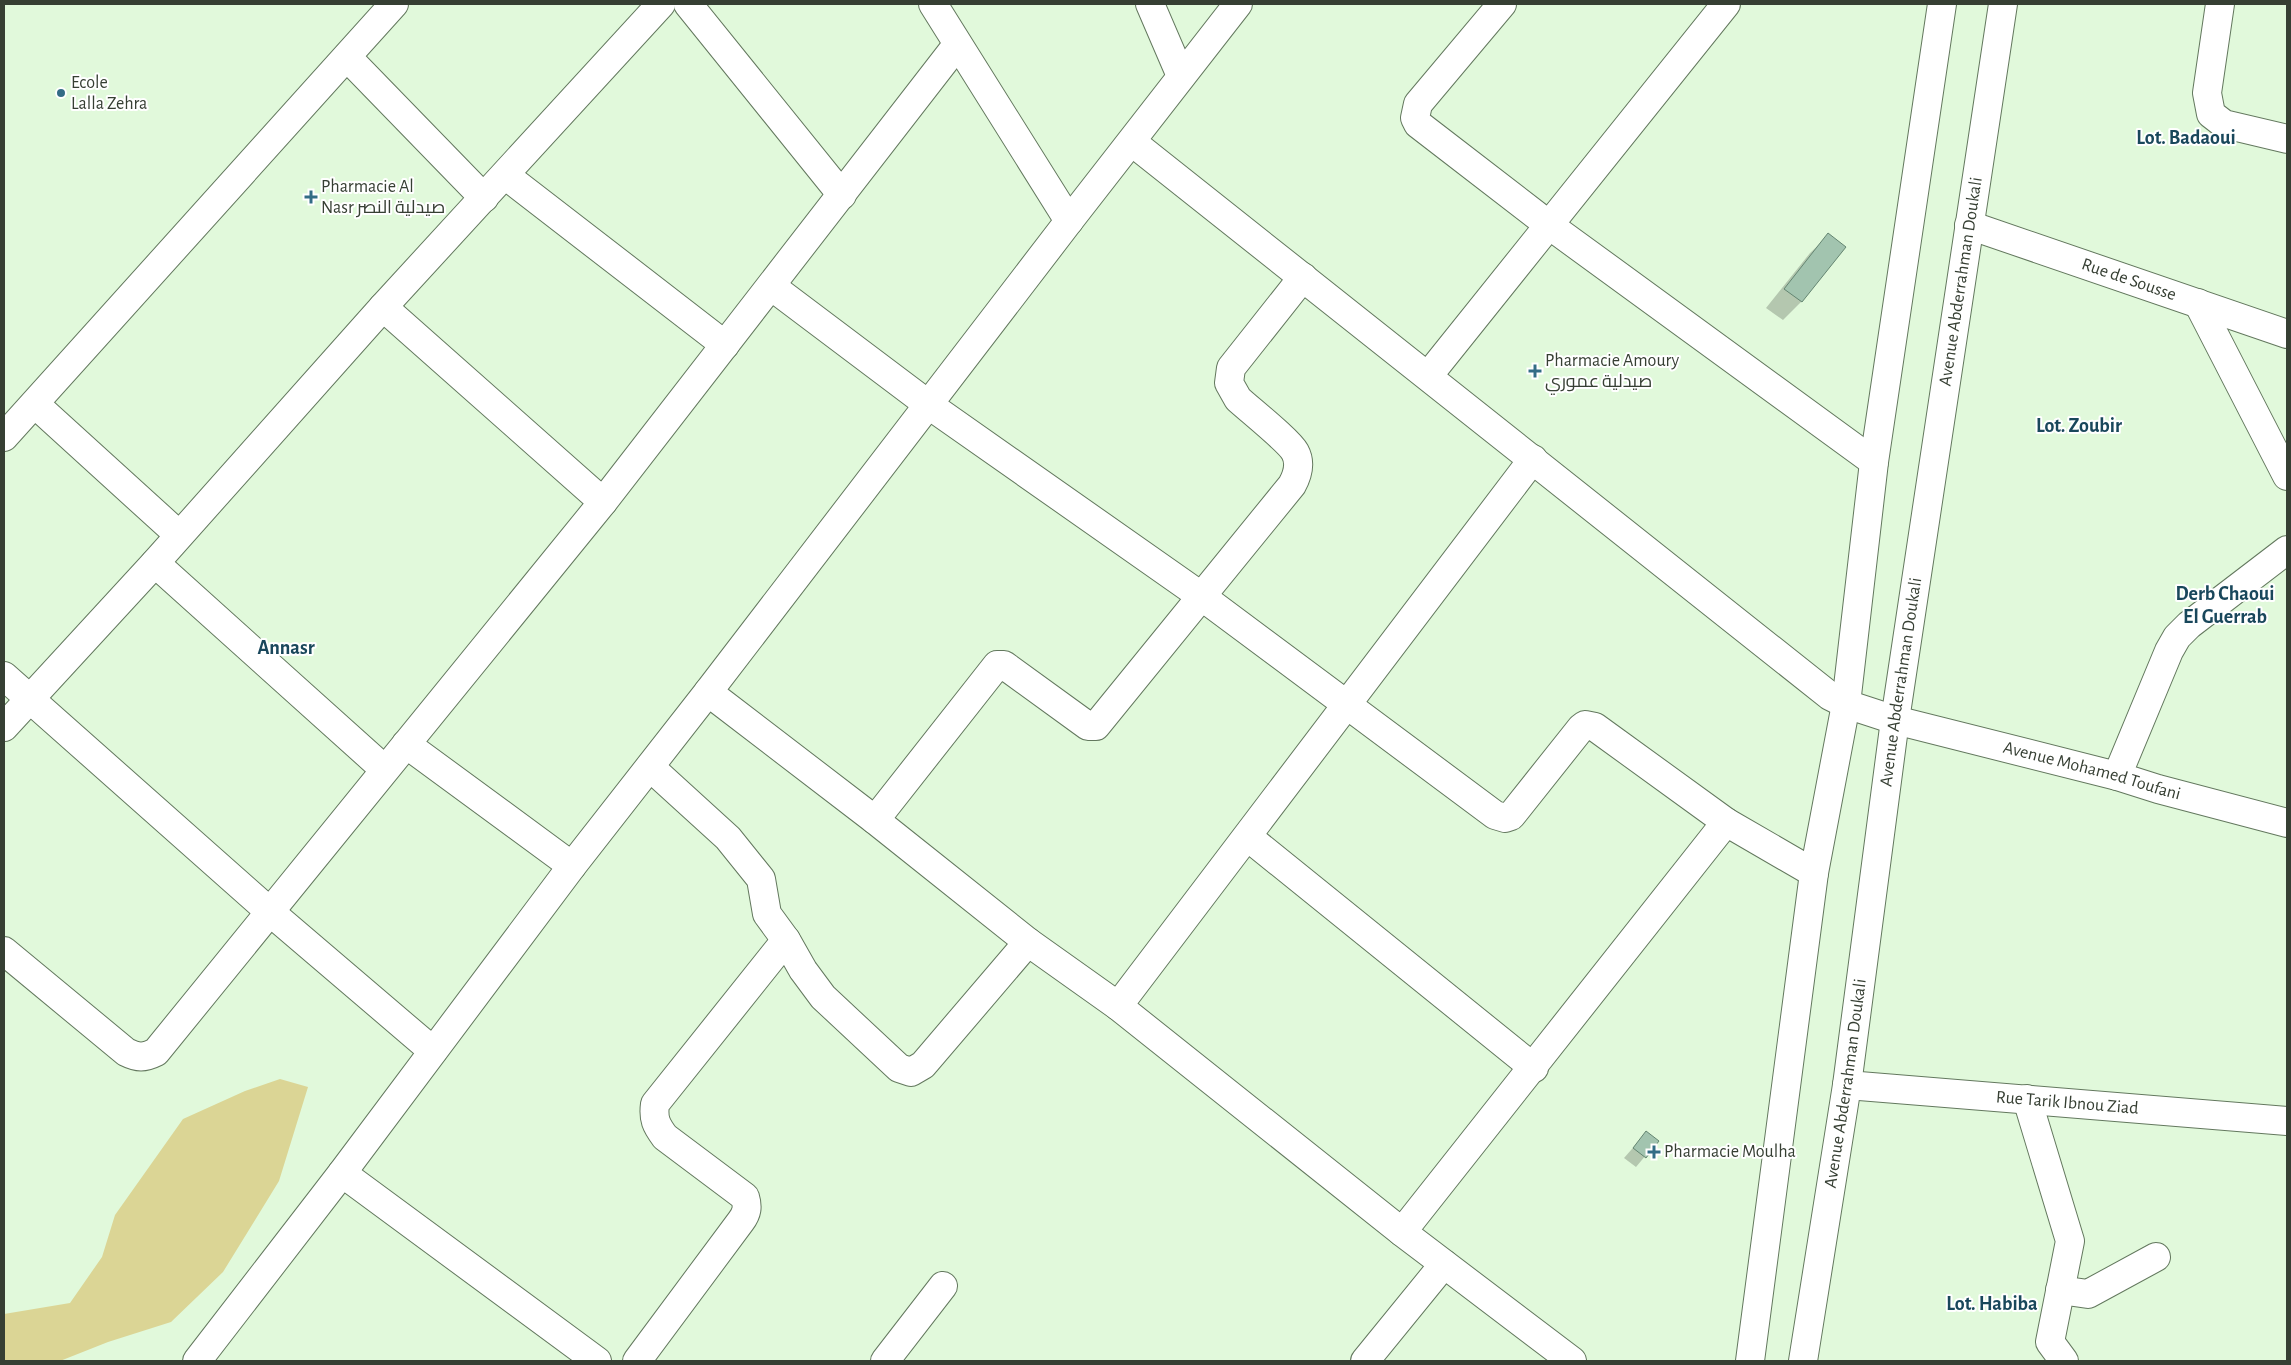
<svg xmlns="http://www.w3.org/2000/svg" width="2291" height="1365" font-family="'Alegreya Sans',Cairo,sans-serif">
  <rect width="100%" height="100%" fill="#e1f9db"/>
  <path fill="#dbd595" d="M280 1079 308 1087 279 1181 223 1272 171 1322 108 1342 60 1361H4V1314L70 1303 102 1257 115 1215 183 1119 245 1091Z"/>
  <path fill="#0003" d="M1829 235 1844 247 1801 302 1783 320 1766 308 1810 253Z
    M1646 1133 1657 1142 1636 1167 1624 1158Z"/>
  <path fill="#a2c4af" stroke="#648571" d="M1828 233 1846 247 1802 302 1784 289Z
    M1646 1131 1659 1141 1646 1158 1633 1148Z"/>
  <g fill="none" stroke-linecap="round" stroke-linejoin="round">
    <g stroke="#63785e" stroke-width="30">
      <g id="street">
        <path d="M688 4 842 195"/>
        <path d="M933 4 1069 221"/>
        <path d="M1150 4 1181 76"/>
        <path d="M1502 4 1418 104 1415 118 1418 124 1549 225 1874 462"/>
        <path d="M2220 4 2207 93 2211 114 2224 124 2287 139"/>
        <path d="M347 57 484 198"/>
        <path id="s1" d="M1132 142 1830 696 1846 704 1895 720 2117 776 2158 789 2287 823"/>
        <path d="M505 175 725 345"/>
        <path id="s2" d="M1969 225 2287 334"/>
        <path d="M771 286 929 405 1201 596 1495 815 1505 818 1511 816 1581 728 1585 725 1595 727 1726 822"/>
        <path d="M2198 303 2287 476"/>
        <path d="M383 307 603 502"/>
        <path d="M1428 376 1726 4"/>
        <path d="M35 404 179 535"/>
        <path d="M4 437 394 4"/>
        <path d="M155 563 384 769"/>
        <path d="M4 676 269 911 433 1051"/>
        <path d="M708 692 875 820 1028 942 1118 1006 1402 1232 1572 1361"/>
        <path d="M4 727 155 563 383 307 661 4"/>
        <path d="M406 744 572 866"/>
        <path d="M650 767 728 838 761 879 767 914 786 940"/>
        <path d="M2117 776 2169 651 2177 637 2189 625 2287 550"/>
        <path d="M875 820 997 665H1004L1088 726H1096L1292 485C1298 474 1301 463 1295 452 1289 441 1250 410 1238 399L1229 383 1231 368 1303 277"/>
        <path d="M1248 837 1534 1068"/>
        <path d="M4 951 126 1052C138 1058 144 1058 156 1052L603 502 957 45"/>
        <path d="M1118 1006 1533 459"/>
        <path id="s3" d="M1847 1085 2287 1121"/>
        <path d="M2027 1099 2070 1241 2050 1342 2064 1361"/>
        <path d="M342 1173 597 1361"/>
        <path d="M1402 1232 1726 822 1814 873"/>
        <path d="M2060 1290 2088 1294 2156 1257"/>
        <path d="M197 1361 342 1173 572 866 708 692 1069 221 1238 4"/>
        <path d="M637 1361 741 1221C747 1213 748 1207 745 1197L665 1137C656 1125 653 1119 655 1104L786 940 803 970 823 997 899 1068 911 1072 923 1065 1028 942"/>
        <path d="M885 1361 943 1286"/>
        <path d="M1365 1361 1444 1264"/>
      </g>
    </g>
    <g stroke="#63785e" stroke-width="30">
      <g id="secondary">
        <path d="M1750 1361 1814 873 1846 704 1874 462 1942 4"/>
        <path id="s4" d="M1803 1361 1847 1085 1895 720 2003 4"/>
      </g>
    </g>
    <use href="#street" stroke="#fff" stroke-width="28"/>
    <use href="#secondary" stroke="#fff" stroke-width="28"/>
  </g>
  <g fill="#336c86" stroke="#fff" stroke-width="2">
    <circle cx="61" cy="93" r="5"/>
    <path d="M308.5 189.5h5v5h5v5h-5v5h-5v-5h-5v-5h5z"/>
    <path d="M1532.5 363.5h5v5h5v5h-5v5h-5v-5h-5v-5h5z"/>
    <path d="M1651.5 1144.5h5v5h5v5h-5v5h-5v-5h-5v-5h5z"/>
  </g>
  <g text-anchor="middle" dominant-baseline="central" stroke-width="4" stroke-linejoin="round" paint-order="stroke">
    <g font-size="18" fill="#363f33" stroke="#fff" text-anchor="start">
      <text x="71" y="83">Ecole<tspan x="71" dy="21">Lalla Zehra</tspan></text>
      <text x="321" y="187">Pharmacie Al<tspan x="321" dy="21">Nasr صيدلية النصر</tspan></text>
      <text x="1545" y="361">Pharmacie Amoury<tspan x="1545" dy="21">صيدلية عموري</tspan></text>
      <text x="1664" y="1152">Pharmacie Moulha</text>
    </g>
    <g font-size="18" fill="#363f33" stroke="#fff">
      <text stroke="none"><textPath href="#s2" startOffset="169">Rue de Sousse</textPath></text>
      <text stroke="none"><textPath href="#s4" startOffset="1091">Avenue Abderrahman Doukali</textPath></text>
      <text stroke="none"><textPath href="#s4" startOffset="686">Avenue Abderrahman Doukali</textPath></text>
      <text stroke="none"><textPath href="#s1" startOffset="1164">Avenue Mohamed Toufani</textPath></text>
      <text stroke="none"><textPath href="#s4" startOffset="281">Avenue Abderrahman Doukali</textPath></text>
      <text stroke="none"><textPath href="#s3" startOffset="221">Rue Tarik Ibnou Ziad</textPath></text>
    </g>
    <g font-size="20" font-weight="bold" fill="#19475b" stroke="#fff">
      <text x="2186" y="138">Lot. Badaoui</text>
      <text x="2079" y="426">Lot. Zoubir</text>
      <text x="2225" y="594">Derb Chaoui<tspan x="2225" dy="23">El Guerrab</tspan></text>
      <text x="286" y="648">Annasr</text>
      <text x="1992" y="1304">Lot. Habiba</text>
    </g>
  </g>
  <rect width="2291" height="1365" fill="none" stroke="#363f33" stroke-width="10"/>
</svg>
